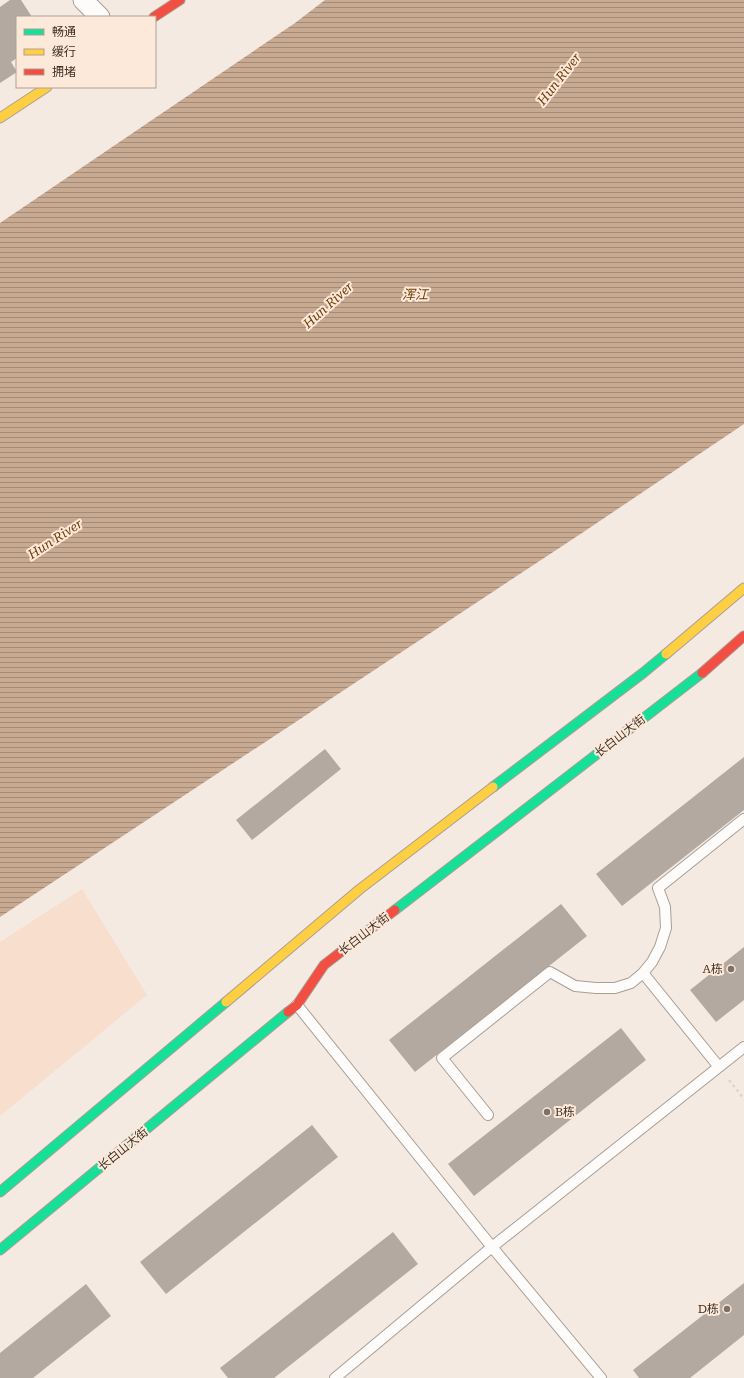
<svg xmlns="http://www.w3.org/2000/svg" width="744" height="1378" font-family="'Roboto Serif','Noto Sans SC',serif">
  <defs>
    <pattern id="water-rules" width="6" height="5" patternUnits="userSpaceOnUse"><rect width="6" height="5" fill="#c8aa92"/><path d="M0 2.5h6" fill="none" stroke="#a48b77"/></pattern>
  </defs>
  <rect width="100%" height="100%" fill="#f5eae2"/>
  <path fill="#f7decd" d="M82 889 147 995 0 1116V942Z"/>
  <path fill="url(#water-rules)" d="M325 0H744V424L582 533 0 917V223L295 23Z"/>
  <path fill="#b4a9a1" d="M10 0H21L32 17H17V58L11 62 17 72 0 83V7Z
    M325 749 341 769 252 840 236 820Z
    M744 757V810L622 906 596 874Z
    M561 904 587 936 415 1072 389 1040Z
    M744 947V1000L716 1022 690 990Z
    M621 1028 646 1060 474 1196 448 1164Z
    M312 1125 338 1157 166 1294 140 1262Z
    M393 1232 418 1264 274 1378H228L220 1368Z
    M744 1283V1335L690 1378H639L633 1370Z
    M86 1284 111 1316 33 1378H0V1353Z"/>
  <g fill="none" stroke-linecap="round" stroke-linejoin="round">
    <g stroke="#a89e96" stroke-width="12">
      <path id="lane" d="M297 1005 492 1247 601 1378
        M719 1067 643 973 652 962 660 947 666 928 665 907 658 888 744 819
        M488 1115 442 1058 550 972 575 986 596 988H615L631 983 643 973
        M335 1378 492 1247 744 1047"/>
    </g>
    <g stroke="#a89e96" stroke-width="21">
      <path id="street" d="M83 0 100 17"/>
    </g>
    <g stroke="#a89e96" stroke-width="11">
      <path id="fast" d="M493 787 643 673 666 654
        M395 910 702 673
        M0 1192 226 1002
        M0 1250 288 1012"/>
    </g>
    <g stroke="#a89e96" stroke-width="11">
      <path id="slow" d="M0 118 47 87
        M666 654 744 588
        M226 1002 360 889 493 787"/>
    </g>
    <g stroke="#a89e96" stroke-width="11">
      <path id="jam" d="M154 17 180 0
        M702 673 744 636
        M288 1012 297 1005 324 965 395 910"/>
    </g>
    <path stroke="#dad6d4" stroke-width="2.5" stroke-dasharray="3 3" stroke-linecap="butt" d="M729 1080 744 1099"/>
    <use href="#lane" stroke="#fefcfb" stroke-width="10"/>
    <use href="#street" stroke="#fefcfb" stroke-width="19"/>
    <use href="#fast" stroke="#16e098" stroke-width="9"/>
    <use href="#slow" stroke="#ffcf43" stroke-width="9"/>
    <use href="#jam" stroke="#f24e42" stroke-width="9"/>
  </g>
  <g fill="#7d7168" stroke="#fde9da" stroke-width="1.5">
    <circle cx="731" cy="969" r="4"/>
    <circle cx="547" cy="1112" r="4"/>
    <circle cx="727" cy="1309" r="4"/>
  </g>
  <g text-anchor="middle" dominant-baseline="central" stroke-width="4" stroke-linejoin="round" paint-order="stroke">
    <g font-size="12" fill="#3c3026" stroke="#fde9da">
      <text transform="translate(620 736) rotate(-38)">长白山大街</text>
      <text transform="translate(364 934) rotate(-38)">长白山大街</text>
      <text transform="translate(123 1149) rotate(-39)">长白山大街</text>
    </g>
    <g font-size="12" fill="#3c3026" stroke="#fde9da" text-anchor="end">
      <text x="723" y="969">A栋</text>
      <text x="555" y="1112" text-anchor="start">B栋</text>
      <text x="719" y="1309">D栋</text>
    </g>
    <g font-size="13" font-style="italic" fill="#6d3b05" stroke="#fde9da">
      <text transform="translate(559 79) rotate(-52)">Hun River</text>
      <text x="415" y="294">浑江</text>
      <text transform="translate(328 305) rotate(-42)">Hun River</text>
      <text transform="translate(55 539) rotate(-33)">Hun River</text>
    </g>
  </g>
  <rect x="16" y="16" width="140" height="72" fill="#fde9da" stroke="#b09f92"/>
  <rect x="24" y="29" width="20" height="6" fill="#16e098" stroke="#b09f92"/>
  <text x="52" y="36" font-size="12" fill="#3c3026">畅通</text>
  <rect x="24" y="49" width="20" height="6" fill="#ffcf43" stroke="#b09f92"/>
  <text x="52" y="56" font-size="12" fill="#3c3026">缓行</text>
  <rect x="24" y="69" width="20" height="6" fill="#f24e42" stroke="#b09f92"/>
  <text x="52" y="76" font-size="12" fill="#3c3026">拥堵</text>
</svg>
